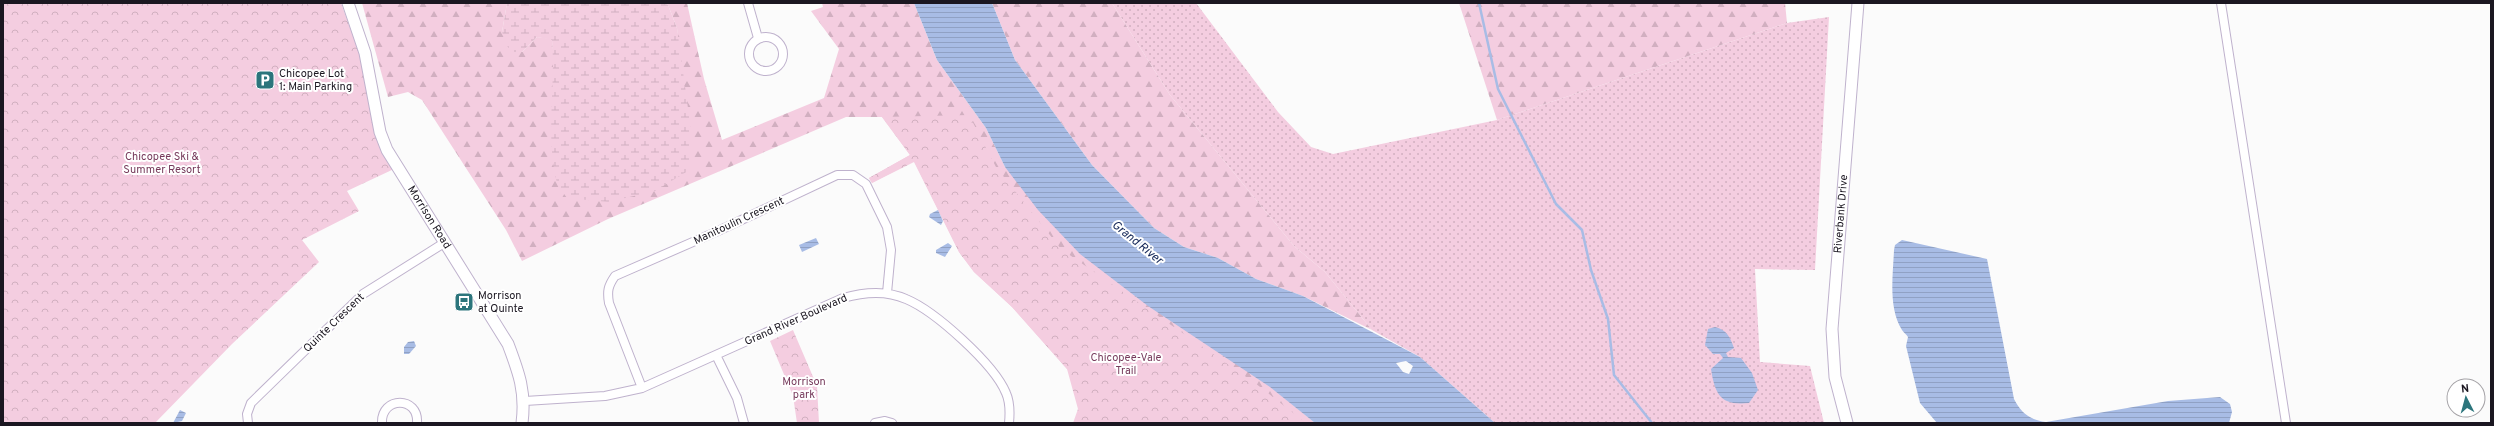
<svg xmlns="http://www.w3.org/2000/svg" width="2494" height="426" font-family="Overpass,sans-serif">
  <defs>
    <pattern id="grass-dots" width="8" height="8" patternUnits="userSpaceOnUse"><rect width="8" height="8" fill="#f4cde0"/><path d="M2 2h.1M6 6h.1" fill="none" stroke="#d1afc0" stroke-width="1.8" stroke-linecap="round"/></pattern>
    <pattern id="forest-firs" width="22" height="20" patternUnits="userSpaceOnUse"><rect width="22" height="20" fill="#f4cde0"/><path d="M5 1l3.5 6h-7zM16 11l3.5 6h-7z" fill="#d1afc0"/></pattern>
    <pattern id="wetland-marsh" width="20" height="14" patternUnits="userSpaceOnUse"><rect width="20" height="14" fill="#f4cde0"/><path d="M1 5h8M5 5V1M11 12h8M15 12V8" fill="none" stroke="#d1afc0"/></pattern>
    <pattern id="park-crowns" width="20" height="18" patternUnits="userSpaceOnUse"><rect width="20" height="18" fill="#f4cde0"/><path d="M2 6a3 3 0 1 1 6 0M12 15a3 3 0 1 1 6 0" fill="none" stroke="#d1afc0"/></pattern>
    <pattern id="water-rules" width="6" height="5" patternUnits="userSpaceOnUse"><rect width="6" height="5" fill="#a8bce5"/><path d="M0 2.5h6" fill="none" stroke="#90a1c4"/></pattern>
  </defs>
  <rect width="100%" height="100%" fill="#fbfbfb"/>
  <path fill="url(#grass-dots)" d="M1112 3H1196L1278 112 1311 147 1333 154 1497 120 1787 23 1829 17 1815 270 1755 269 1760 362 1810 366 1824 423H1495L1420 357 1372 330 1325 272 1294 246 1170 95Z"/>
  <path fill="url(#forest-firs)" d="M362 3H507L502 32 522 52 537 37 552 39 555 70 680 63 677 28 668 5 661 3H687L704 79 722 140 824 98 839 49 811 11 823 7 822 3H914L937 60 986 128 1005 167 1315 423H1154L1067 369 1012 307 974 272 959 252 914 161 872 183 869 178 910 155 882 117H846L608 219 522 261 506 230 422 100 408 92 388 97Z
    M992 3H1112L1170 95 1294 246 1325 272 1372 330 1303 296 1256 279 1218 258 1184 247 1154 228 1092 165 1015 60Z
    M1459 3H1785L1787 23 1497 120Z"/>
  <path fill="url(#wetland-marsh)" d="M507 3H661L668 5 677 28 691 130V169L655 191 608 202 567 198C564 193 558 188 557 183 545 136 556 87 552 40L537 37 522 52H510L502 32Z"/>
  <path fill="url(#park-crowns)" d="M3 3H341L362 61 375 135 394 169 347 191 359 211 302 240 319 262 232 344 155 423H3Z
    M969 115 996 167 1061 249 1255 383 1306 423H1073L1078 409 1067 369 1012 307 974 272 959 252 914 162 872 183 869 178 910 155 882 117Z
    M793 330 817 386 819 423H797L793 396 770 341Z"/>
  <path fill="url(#water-rules)" fill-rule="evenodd" d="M914 3H992L1015 60 1092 165 1154 228 1184 247 1218 258 1256 279 1303 296 1420 357 1495 423H1315L1270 387 1148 306 1080 254 1038 210 1005 167 986 128 937 60ZM1406 361 1413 366 1409 374 1403 372 1396 363Z
    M938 210 943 221 941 225 929 217 930 214Z
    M816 238 819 244 802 252 799 245Z
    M1902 240 1987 259 2014 399C2021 413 2030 420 2046 422L2168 401 2220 397 2230 404 2232 412 2229 423H1937L1920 403 1906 346 1908 337C1906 334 1904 333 1902 330 1888 308 1893 275 1894 250L1895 245Z
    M948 243 952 246 945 257 936 253V250Z
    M1715 327C1727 330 1730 337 1734 348L1726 353 1728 357 1741 358 1752 373 1758 390 1749 403C1721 406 1715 395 1711 369L1723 358 1720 354H1713L1705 345 1708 329Z
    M414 341 416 346 409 354H404V347L408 342Z
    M180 410 186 413 182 421 173 423Z"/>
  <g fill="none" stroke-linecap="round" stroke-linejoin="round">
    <path stroke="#a8bce5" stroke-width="2.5" d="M1479 3 1498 89 1556 204 1582 230 1591 270 1608 319 1614 375 1652 423"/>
    <g stroke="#bfb2cd" stroke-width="10">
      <path id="minor" d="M748 3 758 38
        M2221 3 2286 423
        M749 54a17 17 0 1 1 34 0a17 17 0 1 1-34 0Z
        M716 355 737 398 744 423
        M642 388 609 303C607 291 608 286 615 276L718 231 837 175H853L866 184 887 227 891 250 887 293
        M525 401 605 396 642 388 843 298C864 292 886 290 906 299 935 311 994 364 1006 393 1010 402 1010 413 1009 423
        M248 423 247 414 251 403 363 294 444 243
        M382 423C381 396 419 396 417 423
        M875 423 885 421 892 423"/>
    </g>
    <g stroke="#bfb2cd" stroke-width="13">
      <g id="tertiary">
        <path id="s1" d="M348 3 365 53 380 132 387 150 508 344C519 373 526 392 522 423"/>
        <path id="s2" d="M1847 423 1835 377 1832 329 1858 3"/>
      </g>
    </g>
    <use href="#minor" stroke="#fff" stroke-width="8"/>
    <use href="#tertiary" stroke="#fff" stroke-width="11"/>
  </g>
  <defs>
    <g id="parking-square" transform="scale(1)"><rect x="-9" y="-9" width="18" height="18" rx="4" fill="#2c757c" stroke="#fff"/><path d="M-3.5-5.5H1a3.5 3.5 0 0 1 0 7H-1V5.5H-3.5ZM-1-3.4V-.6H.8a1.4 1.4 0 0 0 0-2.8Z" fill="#fff"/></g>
    <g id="bus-square" transform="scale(1)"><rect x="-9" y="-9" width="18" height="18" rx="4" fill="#2c757c" stroke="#fff"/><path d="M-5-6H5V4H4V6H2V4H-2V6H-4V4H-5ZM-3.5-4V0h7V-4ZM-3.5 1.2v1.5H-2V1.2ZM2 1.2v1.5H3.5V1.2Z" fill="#fff"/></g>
  </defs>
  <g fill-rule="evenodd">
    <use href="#parking-square" x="265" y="80"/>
    <use href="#bus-square" x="464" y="302"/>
  </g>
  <g text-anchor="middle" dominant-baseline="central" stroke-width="4" stroke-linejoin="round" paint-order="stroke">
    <g font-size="11" fill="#1b1721" stroke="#fff" text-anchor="start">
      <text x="279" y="74">Chicopee Lot<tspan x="279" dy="13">1: Main Parking</tspan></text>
      <text x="478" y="296">Morrison<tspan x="478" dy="13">at Quinte</tspan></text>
    </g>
    <g font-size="11" fill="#773b5c" stroke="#fff">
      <text x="162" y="157">Chicopee Ski &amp;<tspan x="162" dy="13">Summer Resort</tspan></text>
      <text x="1126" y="358">Chicopee-Vale<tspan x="1126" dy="13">Trail</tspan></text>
      <text x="804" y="382">Morrison<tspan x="804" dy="13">park</tspan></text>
    </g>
    <g font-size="11" fill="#1b1721" stroke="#fff">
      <text stroke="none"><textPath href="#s2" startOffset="211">Riverbank Drive</textPath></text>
      <text stroke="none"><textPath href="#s1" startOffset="232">Morrison Road</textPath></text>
      <text transform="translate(739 221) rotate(-25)">Manitoulin Crescent</text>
      <text transform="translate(796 320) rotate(-24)">Grand River Boulevard</text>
      <text transform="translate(334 323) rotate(-44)">Quinte Crescent</text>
    </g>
    <g font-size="12" font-style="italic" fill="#122556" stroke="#fff">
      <text transform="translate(1137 243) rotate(39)">Grand River</text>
    </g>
  </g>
  <rect width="2494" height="426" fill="none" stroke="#1b1721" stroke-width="8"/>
  <g transform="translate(2466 398) rotate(354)"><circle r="19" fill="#ffffff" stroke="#a4a2a6"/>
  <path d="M0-3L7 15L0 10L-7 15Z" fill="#2c757c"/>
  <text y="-6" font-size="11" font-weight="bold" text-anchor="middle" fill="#1b1721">N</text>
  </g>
</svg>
